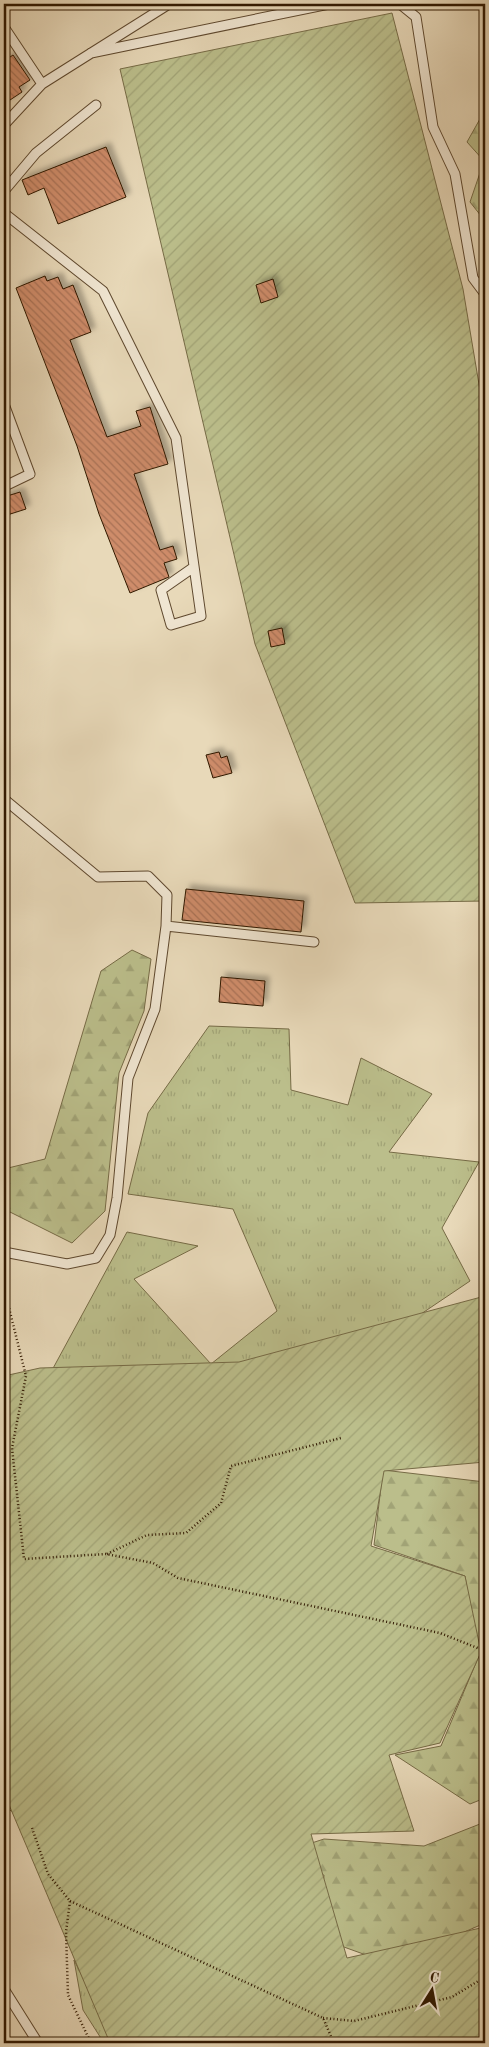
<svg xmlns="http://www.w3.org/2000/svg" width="489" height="2047" font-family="'Old Standard TT',serif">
  <defs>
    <pattern id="grass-tufts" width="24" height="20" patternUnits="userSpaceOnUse" patternTransform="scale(1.25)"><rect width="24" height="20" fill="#bbbe8b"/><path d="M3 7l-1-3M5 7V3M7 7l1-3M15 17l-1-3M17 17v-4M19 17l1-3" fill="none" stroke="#a1a376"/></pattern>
    <pattern id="forest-firs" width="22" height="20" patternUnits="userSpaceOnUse" patternTransform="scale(1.25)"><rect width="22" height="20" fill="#bbbe8b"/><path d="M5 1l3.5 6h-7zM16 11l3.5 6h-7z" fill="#a1a376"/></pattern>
    <pattern id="garden-furrows" width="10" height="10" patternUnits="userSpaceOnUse" patternTransform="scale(1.25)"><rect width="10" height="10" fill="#bbbe8b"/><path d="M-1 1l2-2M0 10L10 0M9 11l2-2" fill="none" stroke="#a1a376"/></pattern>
    <pattern id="building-back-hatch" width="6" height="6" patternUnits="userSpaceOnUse" patternTransform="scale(1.25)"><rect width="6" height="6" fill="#ce8c6a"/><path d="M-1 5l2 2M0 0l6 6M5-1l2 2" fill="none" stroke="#a87155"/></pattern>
    <filter id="shadow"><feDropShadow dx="4.5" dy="-4.5" stdDeviation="2.5" flood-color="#0004"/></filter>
  </defs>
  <rect width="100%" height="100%" fill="#e8d9b9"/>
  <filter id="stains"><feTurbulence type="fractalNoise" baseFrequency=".004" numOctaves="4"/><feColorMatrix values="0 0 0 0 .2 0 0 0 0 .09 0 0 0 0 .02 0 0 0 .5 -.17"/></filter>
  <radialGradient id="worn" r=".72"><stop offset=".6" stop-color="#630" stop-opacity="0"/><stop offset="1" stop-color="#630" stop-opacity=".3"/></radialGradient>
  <path fill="url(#grass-tufts)" stroke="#766b46" d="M209 1026 289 1029 291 1090 348 1105 361 1058 432 1094 389 1152 479 1162 442 1228 470 1281 418 1316 457 1359 38 1396 127 1232 198 1246 134 1279 211 1364 277 1311 233 1209 128 1194 148 1113Z
    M74 1960 116 2043H104L83 2010Z"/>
  <path fill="url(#forest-firs)" stroke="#766b46" d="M485 110V221L470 202 484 161 467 142Z
    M132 950 151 959 144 1011 119 1073 105 1211 72 1243 4 1209V1169L45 1159 101 971Z
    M383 1470 485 1482V1798L470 1804 395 1755 441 1746 478 1658 465 1576 374 1545Z
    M4 1727 290 1850 324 1839 424 1846 485 1822V1923L391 1964 319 1938 324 1875 254 1876 17 1815 4 1806Z"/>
  <path fill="url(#garden-furrows)" stroke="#766b46" d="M392 13 463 289 485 420V901L355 903 255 644 120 69Z
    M485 1296V1462L384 1471 371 1546 465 1576 481 1652 440 1743 389 1755 414 1831 311 1834 347 1958 485 1927V2043H110L4 1793V1376L40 1368 239 1362Z"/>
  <path fill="url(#building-back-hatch)" stroke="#301800" filter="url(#shadow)" d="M13 55 30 80 19 87 22 92 4 104V61Z
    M106 147 126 197 58 224 44 188 28 195 22 180Z
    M45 276 47 281 58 277 63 289 73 285 87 321 91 332 70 340 107 437 141 426 136 411 150 407 168 464 134 474 160 550 173 546 177 559 164 563 169 577 130 593 99 514 77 446 16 288Z
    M273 279 278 297 261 303 256 285Z
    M20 492 26 509 4 516V497Z
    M282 628 285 644 271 647 268 631Z
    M219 752 221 758 227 756 232 773 213 778 206 755Z
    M186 889 304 901 301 932 182 920Z
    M221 977 265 981 263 1006 219 1002Z"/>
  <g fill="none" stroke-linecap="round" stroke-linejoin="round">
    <g stroke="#5e482e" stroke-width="11">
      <path id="service" d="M400 4 416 17 433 127 455 174 473 278 485 294
        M4 27 42 84
        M91 53 329 4
        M4 125 42 84 169 4
        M4 191 36 153 96 105
        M4 213 103 291 176 438 201 616 171 625 161 590 194 567
        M4 404 30 474 5 486
        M4 799 98 877 148 876 167 895 166 926
        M4 1252 67 1264 96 1258 110 1235 117 1198 128 1078 155 1009 166 926 314 942
        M4 1989 38 2043"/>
    </g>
    <path stroke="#301800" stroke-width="2.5" stroke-dasharray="1 2.5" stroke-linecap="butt" d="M4 1288 26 1376 12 1448 24 1559 106 1554 153 1563 178 1578 440 1633 485 1651
      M107 1554 147 1535 186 1533 221 1503 231 1466 341 1438
      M32 1828 48 1874 70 1901 66 1932 68 1995 91 2043
      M70 1901 323 2018 334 2043
      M323 2018 354 2021 452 1997 485 1977"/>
    <use href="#service" stroke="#f0e6d2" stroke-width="9"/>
  </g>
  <rect width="489" height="2047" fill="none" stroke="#e8d9b9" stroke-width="20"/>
  <rect x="5" y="5" width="479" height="2037" fill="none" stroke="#301800" stroke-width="2.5"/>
  <rect x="10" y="10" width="469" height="2027" fill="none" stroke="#301800"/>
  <g transform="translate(432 1990) rotate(11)" stroke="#f0e6d2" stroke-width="4" paint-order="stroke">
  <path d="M0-4L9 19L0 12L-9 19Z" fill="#301800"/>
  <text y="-8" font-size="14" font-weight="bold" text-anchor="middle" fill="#301800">С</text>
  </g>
  <rect width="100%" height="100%" filter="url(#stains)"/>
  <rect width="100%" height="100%" fill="url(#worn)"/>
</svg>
